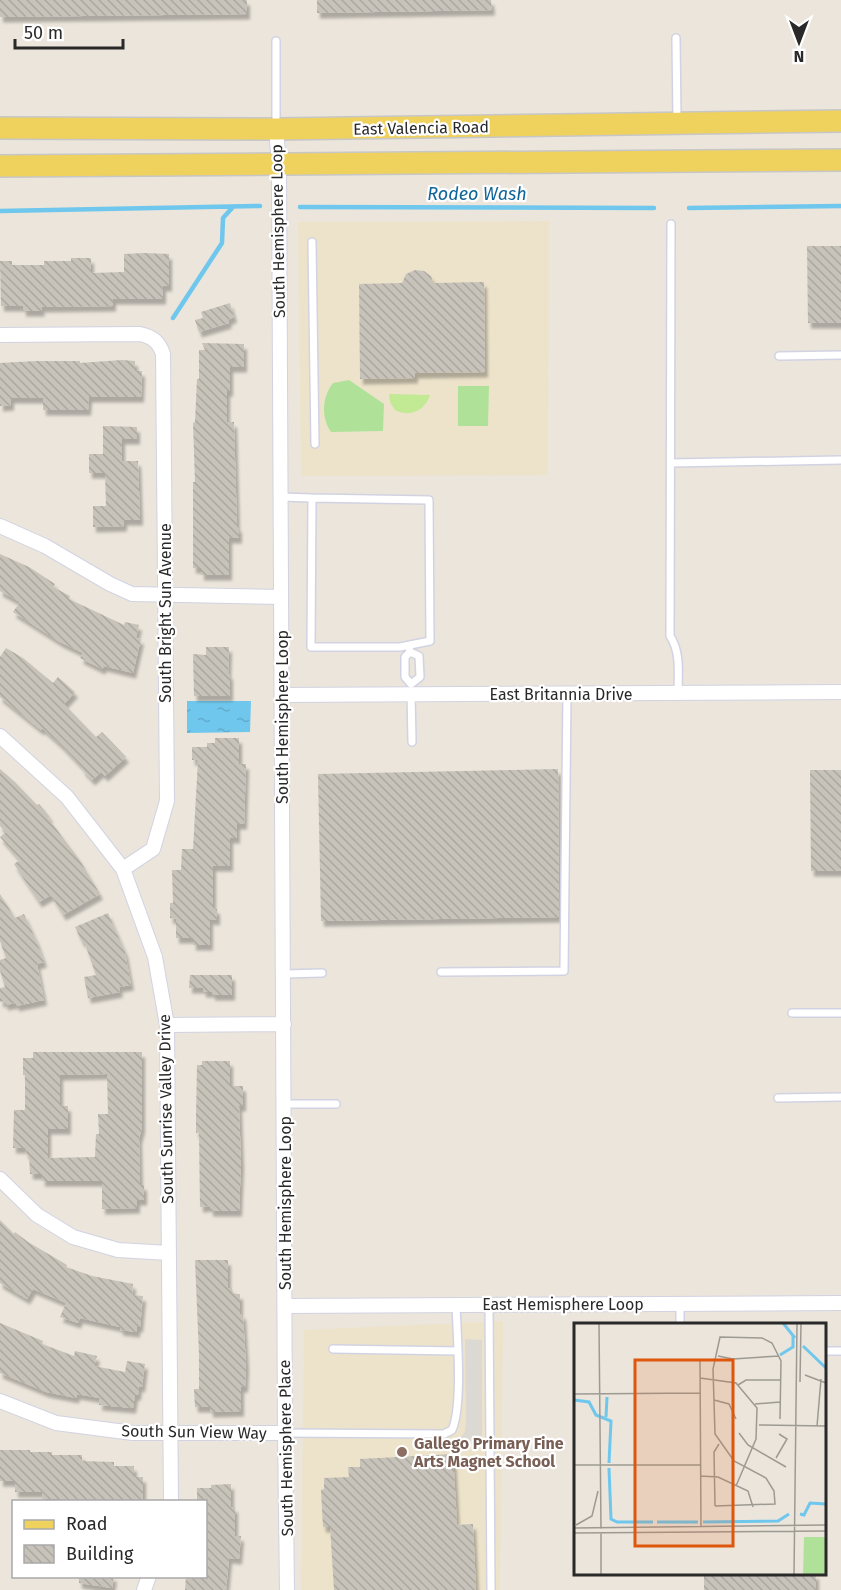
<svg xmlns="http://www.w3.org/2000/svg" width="841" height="1590" font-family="'Fira Sans',sans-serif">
  <defs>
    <pattern id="water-ripples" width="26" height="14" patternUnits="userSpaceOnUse" patternTransform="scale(1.5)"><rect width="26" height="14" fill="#6fc7ed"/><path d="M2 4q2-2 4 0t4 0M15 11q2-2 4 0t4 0" fill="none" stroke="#60abcb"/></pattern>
    <pattern id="building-back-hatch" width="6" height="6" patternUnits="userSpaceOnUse" patternTransform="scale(1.5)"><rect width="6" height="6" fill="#c7c3ba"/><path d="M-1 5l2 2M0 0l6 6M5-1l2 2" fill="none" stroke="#aba8a0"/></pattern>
    <filter id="shadow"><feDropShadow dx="3" dy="5.5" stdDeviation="1.5" flood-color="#0004"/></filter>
  </defs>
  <rect width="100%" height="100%" fill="#ebe5db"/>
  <path fill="#ede3cb" d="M549 221 548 475 301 476 298 222Z
    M503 1321 500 1590H301L304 1330Z"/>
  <path fill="#afe298" d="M349 380 384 404 383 431 331 432C321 417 322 397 333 383Z
    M458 386H489L488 426H458Z"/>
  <path fill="#c2e994" d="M389 394 430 395C425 410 411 418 395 410L390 402Z"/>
  <path fill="#dcd8d2" d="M465 1339 482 1340V1444H459L458 1439 465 1432 466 1419Z"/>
  <path fill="url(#water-ripples)" d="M187 701H251L250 732 187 733Z"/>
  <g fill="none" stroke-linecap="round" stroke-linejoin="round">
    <path stroke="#6fc7ed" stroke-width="4.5" d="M300 207 654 208
      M689 208 841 206
      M0 211 260 206
      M173 318 222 243 223 218 233 207"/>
  </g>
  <path fill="url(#building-back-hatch)" fill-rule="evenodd" filter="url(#shadow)" d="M0 0H247V14L0 17Z
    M317 0H491L492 10 317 13Z
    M807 246H841V323H808Z
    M144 253 169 254V286H163V299H113V306L41 307 42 311H23V306H1L0 261H12V265H44V261H71V258H91V273L124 272V254Z
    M415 270 424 271 431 276 433 283 484 282 485 372 415 373V378L360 379 359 284 402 283 406 274Z
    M230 303 234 317 228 320 229 323 199 332 195 320 203 318 201 312Z
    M202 343 244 344V367H230V391H227V422H234L237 527H239V538H229V575H201V568H193V482H195L193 423 195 422 197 379H199V350H205Z
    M122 360 135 361V371H142L141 397H89L88 410H43V398H11V405L0 406V363L36 361H80V363Z
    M103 426 137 427V439H122V461H138L140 520H124V526L93 527V506H106L105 473H89V454H103Z
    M0 554 29 567 55 584 53 587 70 596 69 599 124 625 125 622 139 625 136 638 141 639 133 673 104 666 102 669 80 658 83 653 60 642 13 612 20 602 0 591Z
    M206 647H229L228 674H230V696H194L193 654 206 655Z
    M6 648 23 658 53 683 58 677 75 692 64 704 96 737 102 732 126 757 105 776 101 772 92 780 82 769 83 768 61 745 42 728 41 730 0 697V657Z
    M215 738H239V764H246L244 824H237V838H230V866H213V908L217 909V920L210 919V945H193V938H176V919L170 918V903H173L172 870H181L182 849H193L198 760H192V747H207V743H215Z
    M0 769 15 782 37 805 39 804 50 817 48 818 79 859 100 894 63 915 51 895 39 902 14 864 20 860 0 837 6 832 0 826Z
    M558 769 559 917 321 921 318 774Z
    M810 770H841V871H811Z
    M0 894 15 918 24 914 37 942 44 962 37 964 44 1000 16 1006V1003L5 1005 4 1001 0 1002V988L5 987 0 971V960L6 958 0 941Z
    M108 913 125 952 131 985 119 987 120 992 88 998 84 977 96 975 84 941 82 942 75 927Z
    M190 975H232V995H212V992H203V988H189Z
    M33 1052H142V1127L139 1139 140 1185H144V1200H137V1208L102 1209V1181H42V1174H30L29 1154H26L25 1148H13L14 1110H25V1075H23V1058H33ZM107 1074 108 1114H98L99 1134H96L95 1157 48 1158V1129H68V1106H60V1075Z
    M202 1061H230V1086H243V1106H239L241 1164 239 1211H210V1206L200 1207 199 1132 196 1133V1116L197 1065H202Z
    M0 1220 14 1234 15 1232 28 1242 67 1265 66 1267 92 1276 133 1284 132 1295 143 1296 140 1327H137V1332L120 1330V1327L80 1318 78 1323 60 1317 66 1303 33 1289 27 1299 0 1283Z
    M195 1260H228V1288H232L233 1294H240V1314H243L246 1365 245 1387H241V1411L210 1412V1407H195L194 1389H199V1354Z
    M0 1323 43 1341 42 1344 74 1356 75 1351 97 1356 94 1366 125 1372 127 1361 145 1364 142 1387 139 1386 138 1395H135L133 1408 99 1405 100 1398 77 1394 76 1398 46 1392 0 1373Z
    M0 1450H30V1452H52V1455H82V1461L114 1462V1466H134V1477H143V1502H59V1499H42V1492H15V1481H0Z
    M453 1454 457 1525 473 1524 476 1590H334L330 1527H323L321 1490 324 1489V1478L349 1477 348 1467H360V1459Z
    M231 1484V1507H235V1536H241L239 1559 229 1558 226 1590H185L186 1576H206V1502H197V1488H211V1485Z
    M704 1574H816V1590H704Z
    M79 1576H114L112 1588 79 1583Z"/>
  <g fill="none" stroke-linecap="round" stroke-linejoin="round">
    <g stroke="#d1d3e2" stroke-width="10">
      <path id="service" d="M676 38 677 120
        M276 41V127
        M671 224 670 636C681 652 678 674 678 693
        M312 242 315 444
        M779 356 841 355
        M671 463 841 460
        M281 497 312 498 311 647H400L430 641 429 500 312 498
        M409 646 410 652 405 657V677L411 684 420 677 419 656 410 652
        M411 693 412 742
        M441 972 564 971 567 693
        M283 974 322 973
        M792 1013H841
        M778 1098 841 1097
        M284 1104H336
        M680 1304V1324
        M489 1305 491 1590
        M333 1349 458 1351
        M824 1351H841
        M285 1433 444 1434 452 1430C463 1406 457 1334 456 1305"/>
    </g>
    <g stroke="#d1d3e2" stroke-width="16">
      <path id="minor" d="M276 129 279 164 285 1433 287 1590
        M0 335 140 334C153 337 159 342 163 354L167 801 153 849 123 869
        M0 526 45 546 110 584 132 594 281 597
        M282 695 841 692
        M0 736 67 797 123 869 155 957 167 1025 171 1502
        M167 1025 284 1024
        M0 1179 37 1215 73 1237 118 1250 169 1253
        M285 1306 841 1303
        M0 1401 56 1423 133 1433H285
        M144 1590 149 1576"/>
    </g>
    <g stroke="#c7c7c7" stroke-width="24">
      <path id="primary" d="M0 128 276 129 841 121
        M0 166 841 160"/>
    </g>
    <use href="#service" stroke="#fff" stroke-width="7"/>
    <use href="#minor" stroke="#fff" stroke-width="14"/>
    <use href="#primary" stroke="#efd15d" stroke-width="21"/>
  </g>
  <circle fill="#8d6e63" stroke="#fff" stroke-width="2" cx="402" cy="1452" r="6"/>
  <g text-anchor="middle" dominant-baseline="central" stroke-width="4.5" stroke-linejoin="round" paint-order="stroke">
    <g font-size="16" fill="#292929" stroke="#fff">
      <text transform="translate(421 128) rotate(-1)">East Valencia Road</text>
      <text transform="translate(278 231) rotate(-91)">South Hemisphere Loop</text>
      <text transform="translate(165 613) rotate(-90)">South Bright Sun Avenue</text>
      <text x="561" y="694">East Britannia Drive</text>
      <text transform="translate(282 717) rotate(-90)">South Hemisphere Loop</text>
      <text transform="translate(166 1109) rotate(-91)">South Sunrise Valley Drive</text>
      <text transform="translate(285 1203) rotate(-90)">South Hemisphere Loop</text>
      <text x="563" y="1304">East Hemisphere Loop</text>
      <text transform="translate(194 1432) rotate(1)">South Sun View Way</text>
      <text transform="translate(286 1448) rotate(-91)">South Hemisphere Place</text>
    </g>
    <g font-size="16" font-weight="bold" fill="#785e54" stroke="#fff" text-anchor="start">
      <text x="414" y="1443">Gallego Primary Fine<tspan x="414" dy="18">Arts Magnet School</tspan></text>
    </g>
    <g font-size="18" font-style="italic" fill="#0f6498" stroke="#fff">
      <text x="477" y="194">Rodeo Wash</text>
    </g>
  </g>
  <g transform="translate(574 1323)">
    <rect width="252" height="252" fill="#ebe5db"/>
    <path d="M230 214H252V252H229Z" fill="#afe298"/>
    <path fill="none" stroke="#6fc7ed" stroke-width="3" d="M209 0 221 15M229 23 252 45M206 32 219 24V13M0 77 15 79 22 92 37 98 35 140M32 94 33 74M35 145 37 196 43 199H79M226 191 230 192 236 180 252 181M83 199H124M129 199 204 198 215 191"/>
    <path fill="none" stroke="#9d9a94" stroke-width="1.5" d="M25 0 27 206M144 33 159 36 205 33M126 37 127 204M231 52 252 60M126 55 162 60 183 85 182 116 162 163M226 59 227 0M164 62 172 57H206M0 71 126 70M140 77 155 81 162 96M181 81 206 79M185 102 252 103M243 103 247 56M165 110 174 122 212 144M202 135 213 116 205 111M0 142H126M126 153 144 154 174 168 179 184M141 183 201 181 200 168 192 155 160 138 141 111 139 46 146 14 188 15 198 20 207 38 206 96M141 183 140 129 145 121M2 202 18 193 24 168M0 205 252 202M0 210 252 208M27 210V252M220 252 223 0"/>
    <path fill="#de570d" fill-opacity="0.15" stroke="#de570d" stroke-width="3" d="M61 37H159V223H61Z"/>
    <rect width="252" height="252" fill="none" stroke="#292929" stroke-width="3"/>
  </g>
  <rect x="12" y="1500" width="195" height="78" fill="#ffffff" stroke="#a9a9a9" stroke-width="1.5"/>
  <rect x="24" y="1520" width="30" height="9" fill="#efd15d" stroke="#a9a9a9" stroke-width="1.5"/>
  <text x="66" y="1530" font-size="18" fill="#292929">Road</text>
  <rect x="24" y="1545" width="30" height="18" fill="url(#building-back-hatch)" stroke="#a9a9a9" stroke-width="1.5"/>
  <text x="66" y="1560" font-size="18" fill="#292929">Building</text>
  <g transform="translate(799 42) rotate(180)" stroke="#ffffff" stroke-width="4.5" paint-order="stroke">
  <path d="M0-4.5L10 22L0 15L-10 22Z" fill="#292929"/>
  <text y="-9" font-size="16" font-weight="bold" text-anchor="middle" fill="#292929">N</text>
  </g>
  <path d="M15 39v9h108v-9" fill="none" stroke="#292929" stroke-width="3"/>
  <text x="24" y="39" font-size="18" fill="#292929" stroke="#ffffff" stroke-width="4.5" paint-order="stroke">50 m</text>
</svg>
